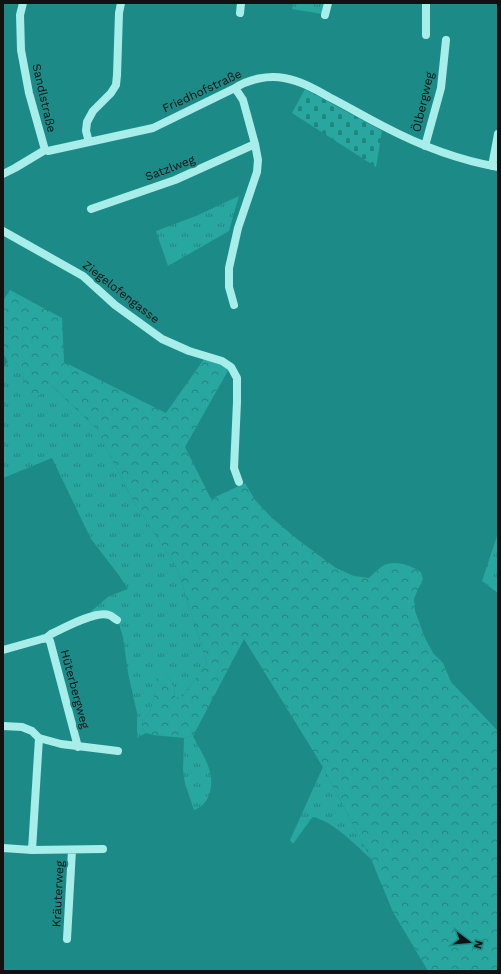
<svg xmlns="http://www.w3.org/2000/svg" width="501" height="974" font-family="'Work Sans',sans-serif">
  <defs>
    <pattern id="grass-tufts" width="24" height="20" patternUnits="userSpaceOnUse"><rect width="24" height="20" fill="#28a6a0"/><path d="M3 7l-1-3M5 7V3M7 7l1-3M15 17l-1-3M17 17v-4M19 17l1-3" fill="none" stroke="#218681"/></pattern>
    <pattern id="forest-crowns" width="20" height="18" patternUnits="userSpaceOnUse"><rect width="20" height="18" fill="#28a6a0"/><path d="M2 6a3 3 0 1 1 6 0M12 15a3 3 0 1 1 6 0" fill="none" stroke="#218681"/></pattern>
    <pattern id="cemetery-stones" width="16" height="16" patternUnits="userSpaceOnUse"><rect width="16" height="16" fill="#28a6a0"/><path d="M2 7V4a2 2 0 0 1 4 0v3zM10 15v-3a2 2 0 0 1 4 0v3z" fill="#218681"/></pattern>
  </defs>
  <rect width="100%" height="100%" fill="#1c8b87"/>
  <path fill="url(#grass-tufts)" d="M293 3H324L322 14 292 9Z
    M239 196 229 231 168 266 156 231 196 216Z
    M8 362H15C24 370 24 375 23 387L52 386 97 429 131 497 177 568 207 663 182 697H175C174 686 172 681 165 673L157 681 160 687 155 692 153 701 150 711 142 722V728L146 733 137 738V713L128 673 123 637 117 617 110 612 100 610 88 614 109 596 128 589 118 574 91 539 52 458 3 478V368Z
    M498 533V593L482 581Z
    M193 736C202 754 217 773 209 795 206 802 202 807 194 810L185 784 183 769 184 738Z
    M323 767 371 859C357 846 344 833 328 823 323 821 319 818 313 817L311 819 293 844 290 840Z"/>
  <path fill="url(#forest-crowns)" d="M10 290 62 318 64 362 166 413 204 359 221 364 229 369 185 447 211 499 245 483 255 500 271 517 297 539 336 568 354 576 369 578C373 574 382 565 387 564 399 561 411 566 421 572L423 580 418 589 414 599 415 611 425 638 433 653 443 663 451 682 498 731V971H428L393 912 371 859 323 767 244 639 193 736 184 738 153 735 146 733 142 728V722L150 711 153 701 155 692 159 687 157 681 156 675 160 672 165 673C172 681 174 686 175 697H182L207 663 177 568 131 497 97 429 52 386C41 396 32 401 23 387 24 375 24 371 15 362H8L3 353V301Z"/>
  <path fill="url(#cemetery-stones)" d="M305 89 382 131 376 167 292 113Z"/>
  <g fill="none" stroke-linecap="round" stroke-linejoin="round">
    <path stroke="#a7ede9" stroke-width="8" d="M23 3 20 15 21 50 29 93 45 150
      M426 3V35
      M240 13 241 3
      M325 15 328 3
      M89 142 86 131 87 122 93 111 111 93 116 85 117 75 119 13 121 3
      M425 146 441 88 446 40
      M45 150 48 151 153 128 235 88C249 79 268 75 284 78 301 81 315 89 329 97 347 106 365 117 383 126 419 145 458 160 498 167
      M492 166 498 134
      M3 174 15 168 45 150
      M91 209 175 180 255 144
      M3 231 83 276 115 305 162 339 189 351 222 361 231 367 237 378V402L234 468 239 482
      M234 305 229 287V268L238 228 257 172 258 160 255 144 243 100 235 88
      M46 638 50 641 78 747
      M3 650 42 639 46 638 51 634C64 628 96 610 109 615 112 616 115 619 117 620
      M3 726 22 727 32 731 39 738 61 744 118 751
      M3 848 32 850 103 849
      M32 850 39 738
      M67 939 72 850"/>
  </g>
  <g text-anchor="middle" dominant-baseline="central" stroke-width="4" stroke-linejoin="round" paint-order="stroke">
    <g font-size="12" fill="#111" stroke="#1c8b87">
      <text transform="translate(202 91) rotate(-25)">Friedhofstraße</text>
      <text transform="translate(44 98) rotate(77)">Sandlstraße</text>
      <text transform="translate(423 102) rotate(-77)">Ölbergweg</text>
      <text transform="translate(170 168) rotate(-21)">Satzlweg</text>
      <text transform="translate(121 292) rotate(38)">Ziegelofengasse</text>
      <text transform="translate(75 689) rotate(75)">Hüterbergweg</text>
      <text transform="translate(58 894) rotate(-87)">Kräuterweg</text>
    </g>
  </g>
  <rect width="501" height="974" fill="none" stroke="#111111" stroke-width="8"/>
  <g transform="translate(469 942) rotate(106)" stroke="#1c8b87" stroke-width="3" paint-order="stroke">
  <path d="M0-3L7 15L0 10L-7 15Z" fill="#111111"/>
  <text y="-6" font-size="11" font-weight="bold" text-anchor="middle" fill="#111111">N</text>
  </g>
</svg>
